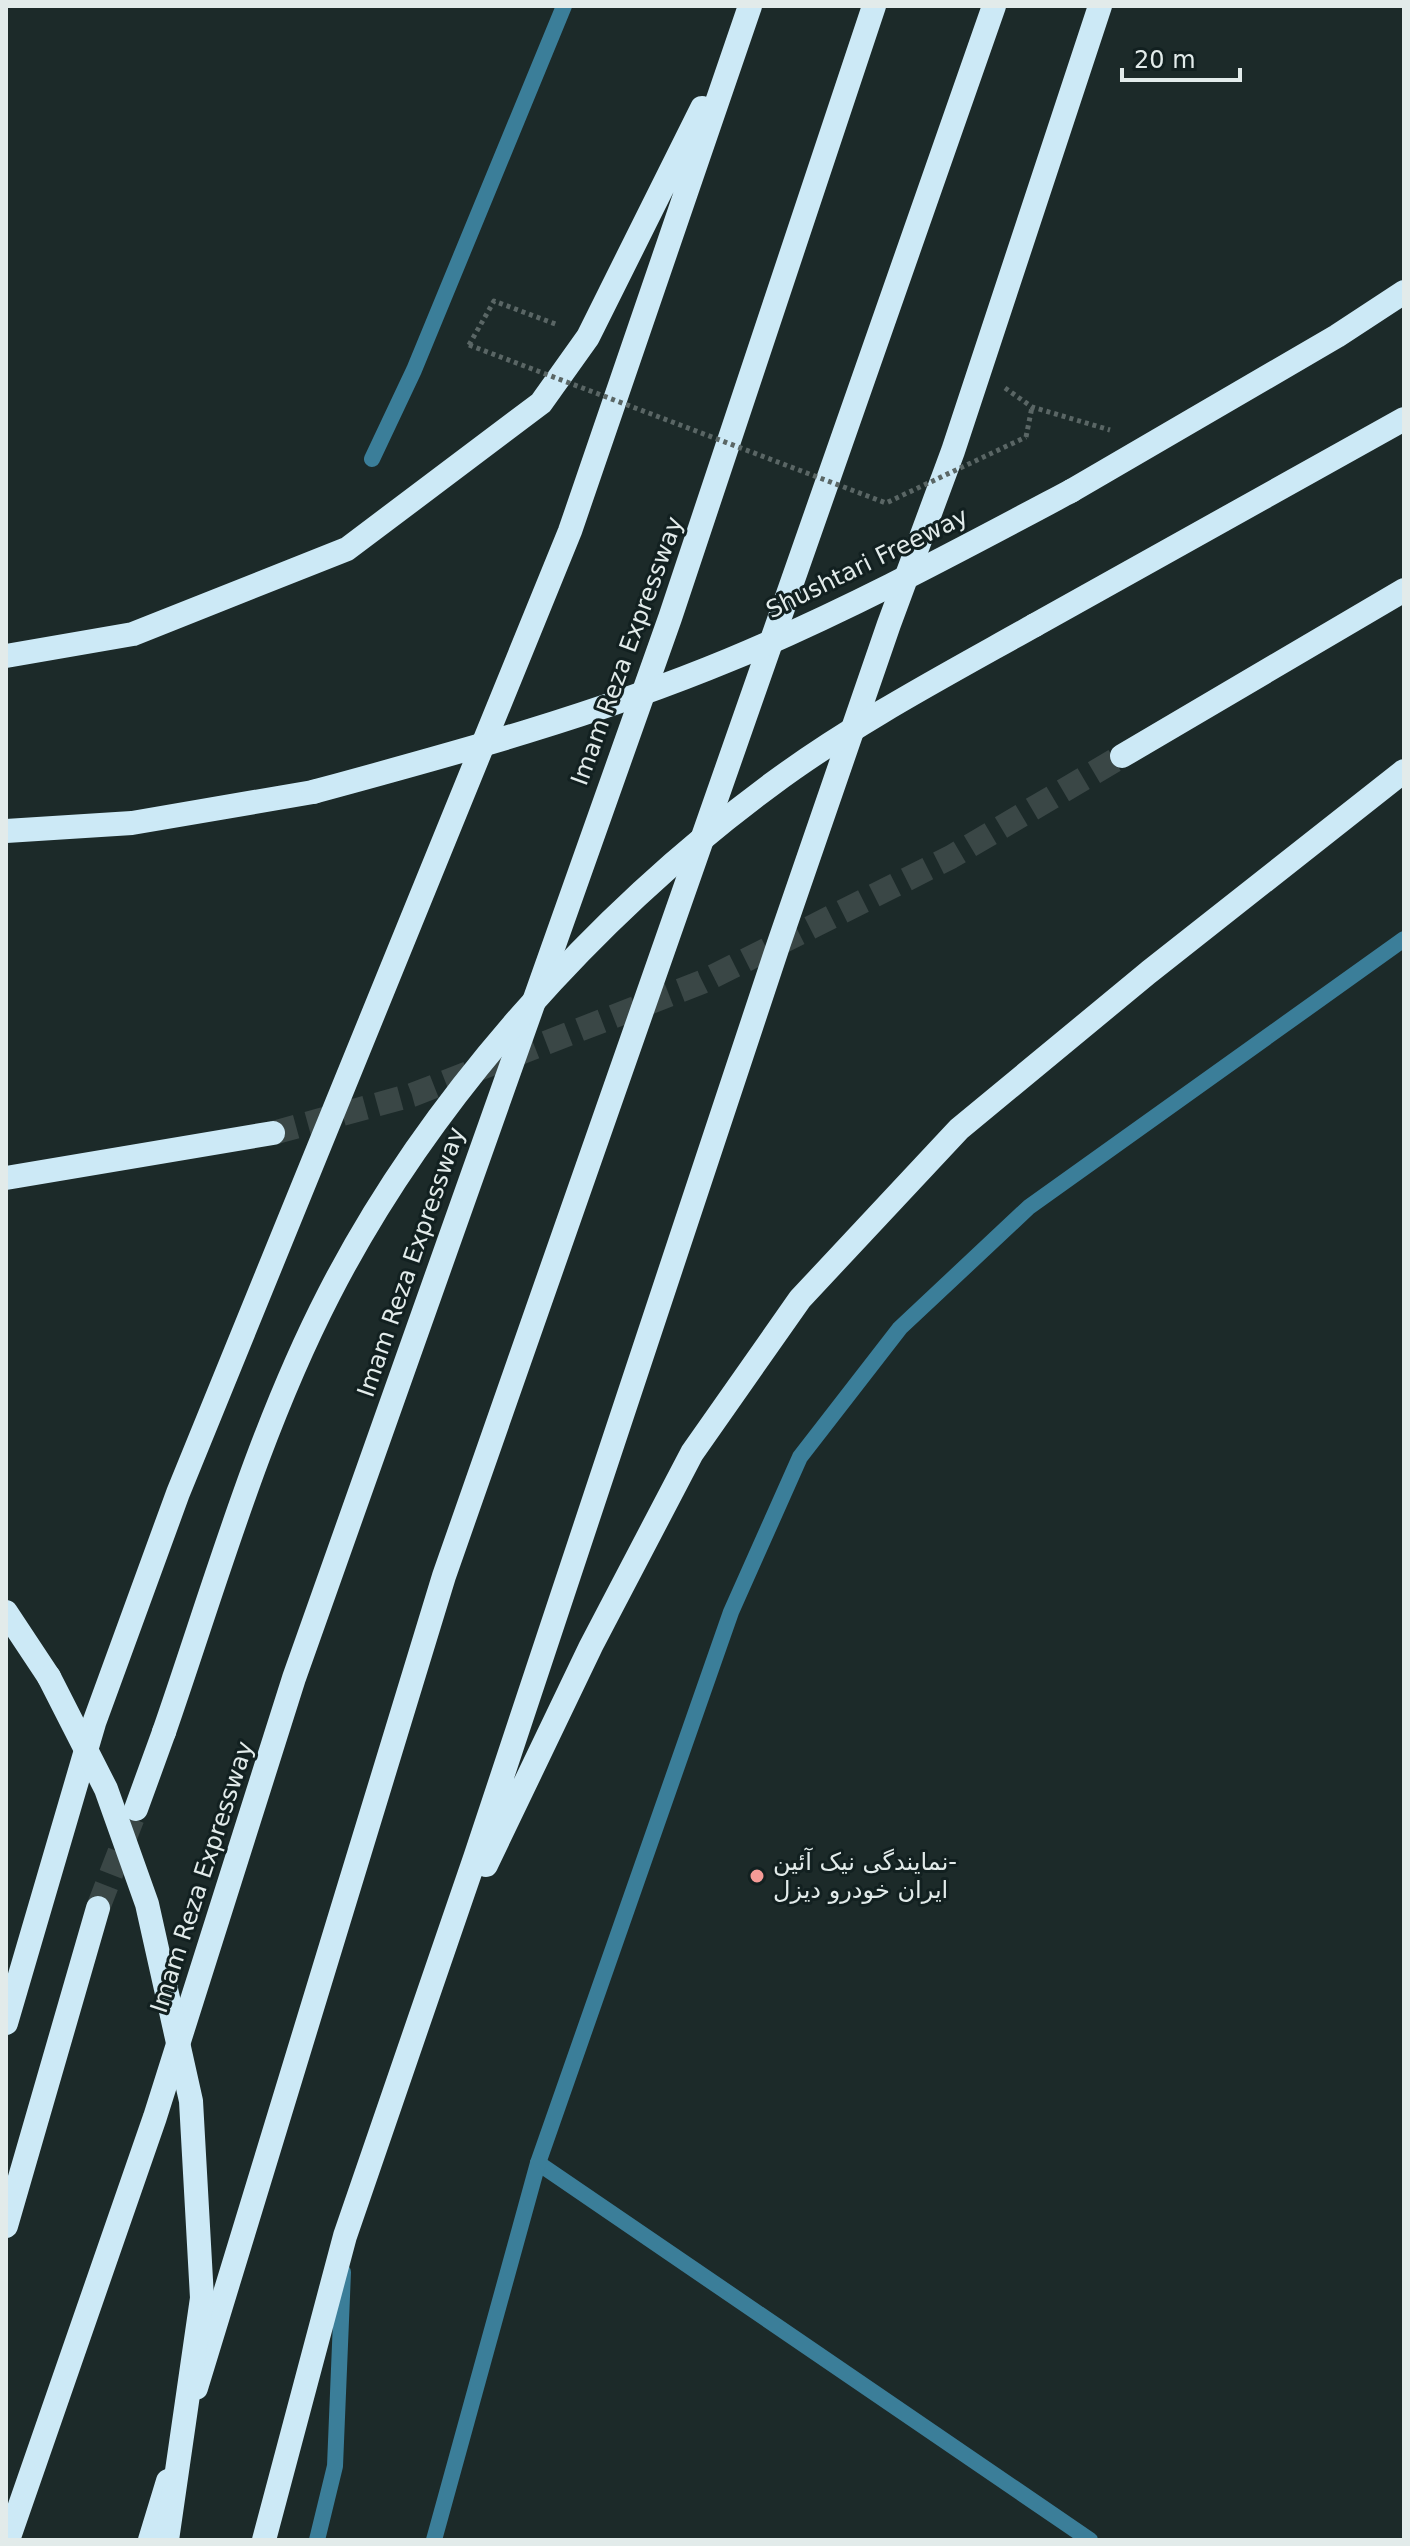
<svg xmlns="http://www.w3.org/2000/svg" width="1410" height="2546" font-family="'DejaVu Sans',Vazirmatn,sans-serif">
  <rect width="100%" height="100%" fill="#1c2a29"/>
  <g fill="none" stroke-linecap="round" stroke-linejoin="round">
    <path stroke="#3a4746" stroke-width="24" stroke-dasharray="24 12" stroke-linecap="butt" d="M273 1133 412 1095 702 982 951 857 1122 756
      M98 1908 136 1809"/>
    <path stroke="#5a6665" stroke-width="5" stroke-dasharray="4 4" stroke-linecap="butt" d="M469 345 494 301 558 325
      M1005 388 1032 407 1110 430
      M1026 437 1032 407"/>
    <path stroke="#3b7e99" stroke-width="16" d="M538 2163 1090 2540"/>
    <path stroke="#3b7e99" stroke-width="16" d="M372 459 414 370 564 6
      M317 2540 335 2466 343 2272
      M434 2540 538 2163 731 1612 800 1457 900 1328 1029 1207 1404 939"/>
    <path stroke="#cce9f6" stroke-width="24" d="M1071 491 1337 336 1404 292
      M1035 625 1404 419
      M6 656 133 634 347 549 541 403 588 337 702 108
      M1122 756 1404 590
      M6 831 132 823 313 792
      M6 1178 273 1133
      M6 1612 49 1677
      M136 1809 164 1732
      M486 1865 591 1646 692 1453 800 1299 959 1129 1149 972 1404 771
      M6 2023 94 1723 178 1493 570 531 750 6
      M6 2226 98 1908
      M196 2388 444 1576 994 6
      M8 2540 155 2117 294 1678 670 618 874 6
      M150 2540 168 2481
      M264 2540 345 2236 475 1858 779 943 889 624 953 451 1100 6"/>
    <path stroke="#5a6665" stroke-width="5" stroke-dasharray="4 4" stroke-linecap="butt" d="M469 345 886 503 1026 437"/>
    <path stroke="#cce9f6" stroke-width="24" d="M313 792C453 754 594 716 729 660 847 611 958 551 1071 491
      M49 1677 106 1789 147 1904 191 2101 202 2298 167 2540
      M164 1732C215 1585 258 1432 329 1294 429 1099 596 914 772 784 853 724 946 675 1035 625"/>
  </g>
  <circle fill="#f59b97" stroke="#122020" stroke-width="3" cx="757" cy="1876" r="8"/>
  <g text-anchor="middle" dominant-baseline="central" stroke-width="6" stroke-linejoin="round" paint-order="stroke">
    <g font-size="24" fill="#e2ebea" stroke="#122020">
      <text transform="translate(867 563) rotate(-26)">Shushtari Freeway</text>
      <text transform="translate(627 651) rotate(-70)">Imam Reza Expressway</text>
      <text transform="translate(411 1262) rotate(-71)">Imam Reza Expressway</text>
      <text transform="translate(202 1877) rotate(-72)">Imam Reza Expressway</text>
    </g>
    <g font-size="24" fill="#e2ebea" stroke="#122020" text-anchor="start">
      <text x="773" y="1862">نمایندگی نیک آئین-<tspan x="773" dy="28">ایران خودرو دیزل</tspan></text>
    </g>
  </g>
  <rect width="1410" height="2546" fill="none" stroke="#e2ebea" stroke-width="16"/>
  <path d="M1122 68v12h118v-12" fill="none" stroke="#e2ebea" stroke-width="4"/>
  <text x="1134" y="68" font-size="24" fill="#e2ebea" stroke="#122020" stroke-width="6" paint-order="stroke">20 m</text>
</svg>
